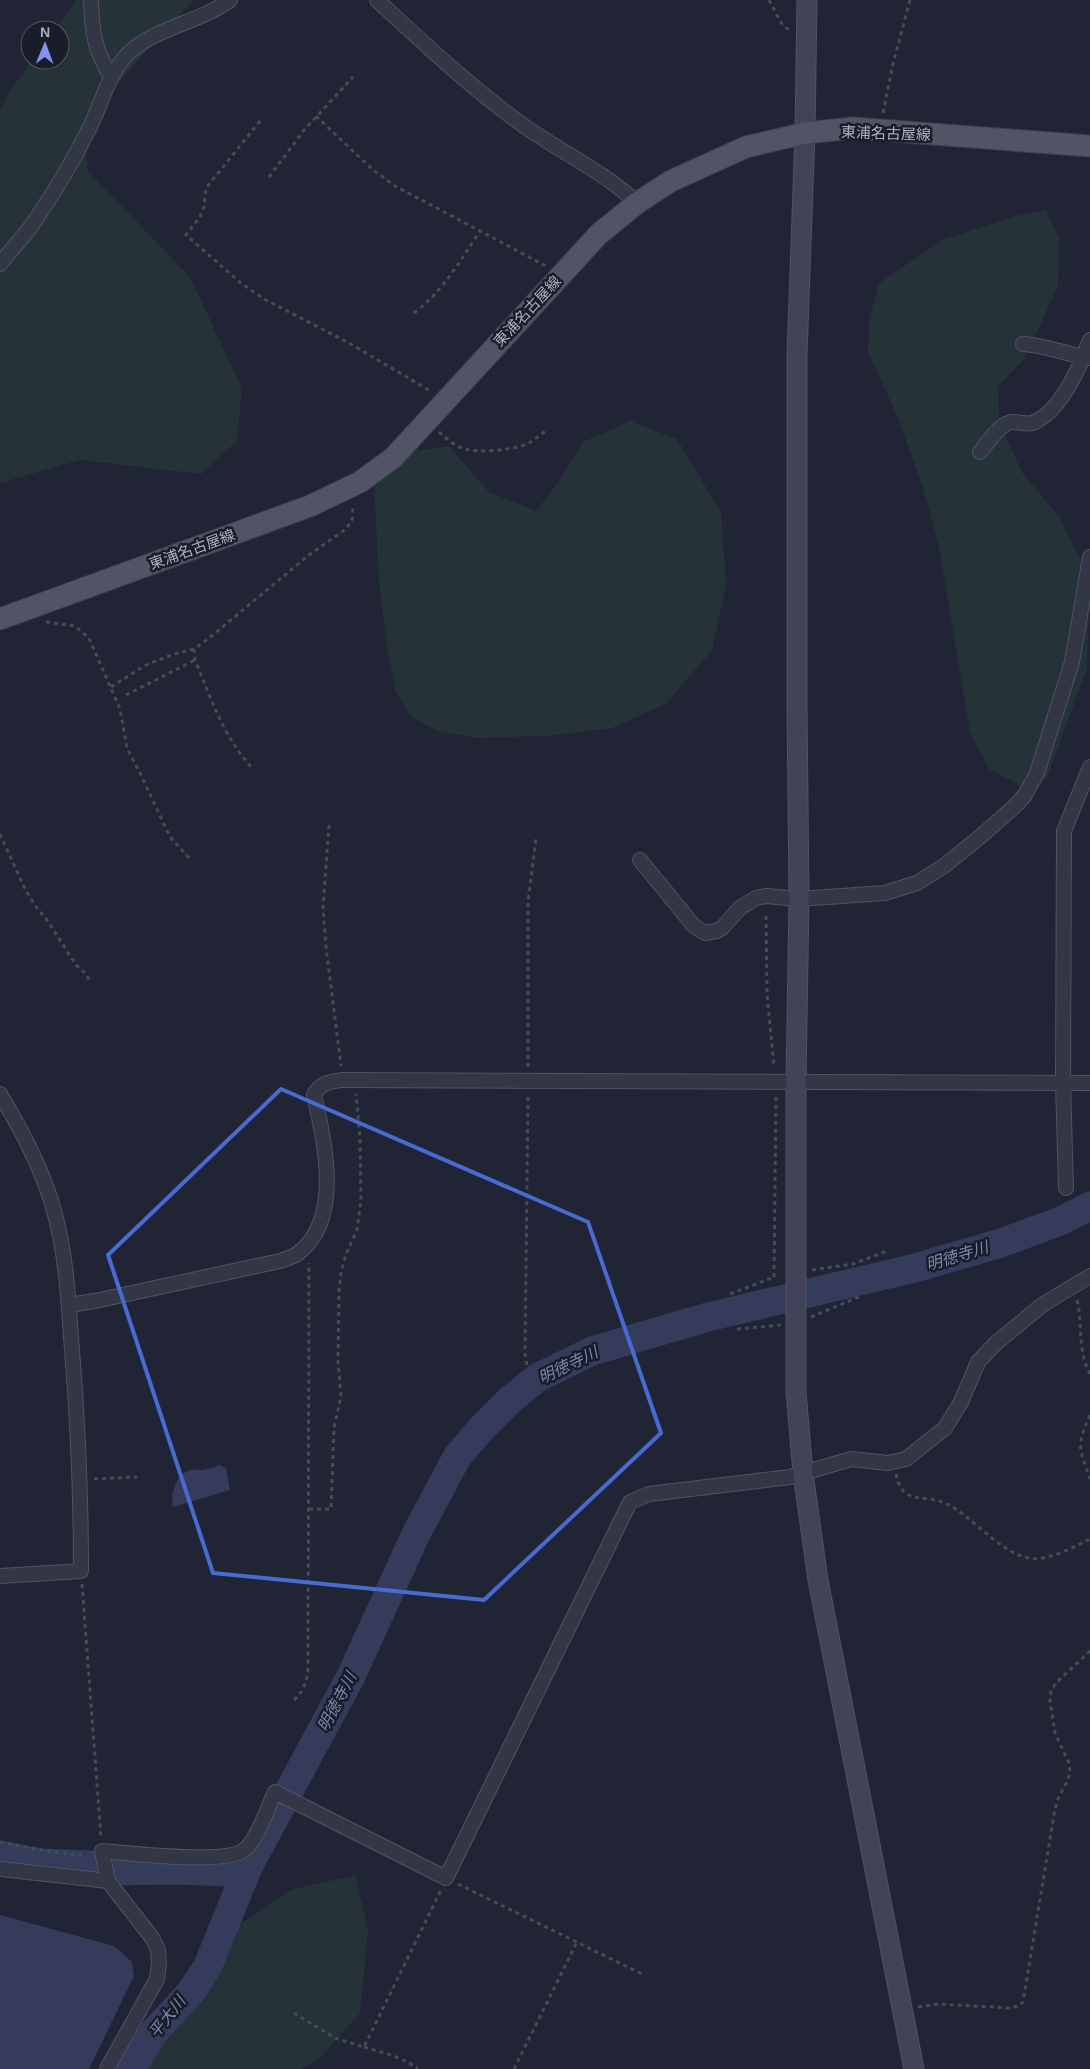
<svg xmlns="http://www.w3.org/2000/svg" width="1090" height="2069" font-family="Arial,'Noto Sans JP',sans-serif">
  <rect width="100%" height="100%" fill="#202434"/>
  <path fill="#253238" d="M77 0H194L155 41 86 120 87 170 190 277 242 388 237 441 201 474 80 460 0 483V110L9 92 33 60H60V30H55Z
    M1046 210 1059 238 1058 286 1025 358 998 386 999 420 1021 471 1060 518 1090 579V589L1087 668 1047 778 1028 790 989 769 970 732 939 546 923 488 898 418 868 352 869 321 879 283 944 239 1016 216Z
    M630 421 677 439 721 512 726 585 712 650 666 704 612 728 546 736 477 738 440 732 411 717 396 692 387 646 379 583 374 484 412 451 449 446 489 492 536 511 557 484 583 442Z
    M355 1875 368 1930 360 2013 320 2058 301 2069H135L164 2006 220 1938 291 1890Z"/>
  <path fill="#343b5b" d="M219 1465 226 1468 230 1490 173 1507C170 1494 176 1473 191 1470 195 1469 199 1470 203 1470 209 1469 214 1467 219 1465Z
    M0 1915 114 1946 132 1962 134 1976 89 2069H0Z"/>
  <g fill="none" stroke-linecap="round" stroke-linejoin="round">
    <path stroke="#343b5b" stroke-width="29" d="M0 1855 41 1863 90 1865 111 1871 175 1870 228 1872 248 1867
      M131 2069 154 2032 190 1993 207 1968 248 1867 351 1676 416 1534 457 1457 481 1429 510 1400 537 1378 592 1351 708 1317 915 1268 1001 1243 1063 1220 1090 1206"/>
    <g stroke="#505363" stroke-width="16">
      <path id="street" d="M91 0C92 32 94 49 111 77
        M377 0C426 45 473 90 527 128 563 153 604 172 637 203
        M0 264C12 248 28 233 38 216 57 188 75 157 90 127 102 103 108 75 126 56 152 28 199 23 230 0
        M1023 344C1046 345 1067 355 1090 358
        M980 452C988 443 1000 422 1013 422 1022 422 1027 426 1035 422 1062 409 1080 367 1090 340
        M640 860 694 926 705 933 717 931 723 927 740 908 756 898 766 896 799 899 885 893 917 883 944 866 981 836 1015 806 1025 795 1037 773 1072 662 1090 557
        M0 1094C18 1124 34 1153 46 1186 66 1238 68 1296 72 1350 78 1424 81 1497 81 1571L0 1576
        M1066 1188 1063 1083 1064 831 1090 767
        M69 1305 95 1301 280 1261C285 1259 293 1257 297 1254 343 1221 325 1141 314 1095 320 1083 329 1082 342 1080L1090 1083
        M0 1869 108 1881
        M107 2069 157 1979 159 1962 158 1950 153 1939 108 1881 102 1851C129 1853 225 1865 244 1850 257 1841 268 1807 275 1792L446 1878 630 1502 649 1494 790 1477 851 1459 888 1463 906 1459 945 1428 961 1402 978 1362 995 1344 1042 1305 1090 1276"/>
    </g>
    <g stroke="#505363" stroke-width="21">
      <path id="secondary" d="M807 0 805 133 797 355V706L799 899 796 1081V1392L803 1473 818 1580 914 2069"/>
    </g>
    <g stroke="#3c3f4e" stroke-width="23">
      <path id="primary" d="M0 619 310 506 360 482 393 458 599 234 637 203 671 181 746 147 805 133 853 128 1090 146"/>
    </g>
    <path stroke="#414e55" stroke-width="3" stroke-dasharray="4 4" stroke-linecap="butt" d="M769 0 783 26 790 30
      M883 113 893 64 910 0
      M316 116 373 170 395 186 546 266
      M260 121 206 188 204 207 200 217 186 235 242 284 264 299 349 343 432 392
      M269 177 305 129 353 77
      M414 313C443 291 460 261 480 231
      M439 432C446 438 453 445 462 448 477 454 515 450 529 443 535 439 542 434 548 429
      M46 622 75 626 89 638 120 709 127 748 141 775 170 837 189 858
      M194 649 195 660C212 701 223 736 253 769
      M111 687 144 666 174 654 194 649 208 639 309 555 346 529 352 520 353 506
      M126 695 195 660
      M329 825 323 907 326 947 341 1066
      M0 834 25 889 36 907 47 920 76 965 85 973 91 983
      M766 916 767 994 774 1067
      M528 1067V901L536 839
      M812 1270 853 1264 887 1251
      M774 1277 776 1096
      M730 1294 774 1277
      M1077 1300C1083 1325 1077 1350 1090 1374
      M811 1317 861 1296
      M737 1329 781 1325
      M527 1365 525 1354 528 1093
      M1090 1415C1076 1447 1079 1447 1090 1479
      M896 1474C902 1507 925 1493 947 1504 973 1517 1000 1553 1029 1558 1048 1562 1073 1547 1090 1539
      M94 1479 137 1477
      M309 1509H331L334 1428 341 1396 338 1362 339 1290 341 1272 346 1254 357 1230 361 1200 360 1138 356 1094
      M82 1584 101 1837
      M294 1700C304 1690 307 1682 308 1668L309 1263
      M0 1842 46 1851 82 1855
      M458 1884 644 1975
      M918 2007 938 2004 1010 2008 1019 2006 1023 2002 1055 1809 1059 1796 1065 1786 1070 1774 1069 1763 1055 1733 1050 1701 1051 1691 1056 1683 1090 1651
      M294 2013 335 2038 364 2047 441 1890
      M364 2047C383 2053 403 2057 418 2069
      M514 2069 577 1942"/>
    <use href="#street" stroke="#333645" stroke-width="14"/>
    <use href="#secondary" stroke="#414458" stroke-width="19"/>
    <use href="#primary" stroke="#515465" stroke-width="21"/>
  </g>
  <path fill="none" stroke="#486bd1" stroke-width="4" stroke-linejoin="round" d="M281 1089 588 1222 661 1433 484 1600 213 1573 108 1255Z"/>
  <g text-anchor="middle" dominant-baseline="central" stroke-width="5" stroke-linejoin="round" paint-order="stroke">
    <g font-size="15" fill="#adb0c2" stroke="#191c29">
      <text transform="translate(886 133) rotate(2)">東浦名古屋線</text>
      <text transform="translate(527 311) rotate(-47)">東浦名古屋線</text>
      <text transform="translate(192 549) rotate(-20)">東浦名古屋線</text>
    </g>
    <g font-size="16" font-style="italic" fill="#7e87ae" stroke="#191c29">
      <text transform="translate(957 1256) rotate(-17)">明徳寺川</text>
      <text transform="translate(568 1365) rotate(-26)">明徳寺川</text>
      <text transform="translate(337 1702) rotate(-62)">明徳寺川</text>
      <text transform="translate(167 2017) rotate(-52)">平大川</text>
    </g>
  </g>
  <g transform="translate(45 45) rotate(1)"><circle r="24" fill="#191c29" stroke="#545766"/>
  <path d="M0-4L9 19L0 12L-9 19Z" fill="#8293f2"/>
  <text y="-8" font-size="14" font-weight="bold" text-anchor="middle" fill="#adb0c2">N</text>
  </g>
</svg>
